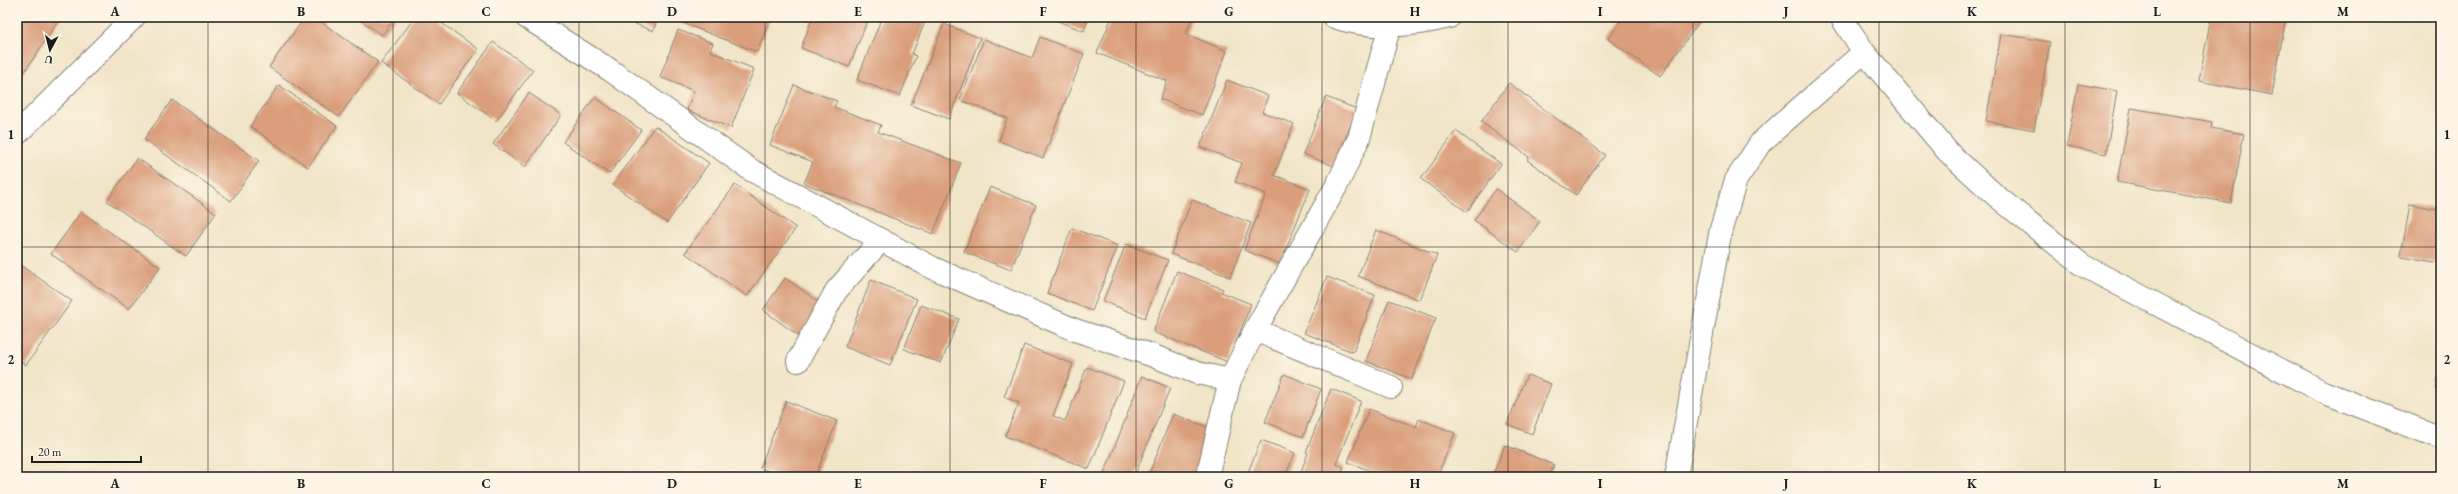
<svg xmlns="http://www.w3.org/2000/svg" width="2458" height="494" font-family="'EB Garamond',serif">
  <rect width="100%" height="100%" fill="#fcf5e5"/>
  <filter id="ink" filterUnits="userSpaceOnUse"><feTurbulence type="fractalNoise" baseFrequency=".025" numOctaves="2"/><feDisplacementMap in="SourceGraphic" scale="8" xChannelSelector="R" yChannelSelector="G"/><feConvolveMatrix kernelMatrix="1 2 1 2 8 2 1 2 1" color-interpolation-filters="sRGB"/></filter>
  <filter id="wash" filterUnits="userSpaceOnUse"><feTurbulence type="fractalNoise" baseFrequency=".012" numOctaves="4" result="noise"/><feDisplacementMap in="SourceGraphic" scale="16" xChannelSelector="R" yChannelSelector="G"/><feGaussianBlur stdDeviation="0.9" result="paint"/><feColorMatrix in="noise" values="0 0 0 0 0 0 0 0 0 0 0 0 0 0 0 0 0 1.4 0 .05"/><feComposite in="paint" operator="in"/></filter>
  <g filter="url(#wash)">
    <rect width="100%" height="100%" fill="#f1e5c8"/>
    <g id="blocks">
      <path fill="#da9e7c" d="M17 17H61L21 77 17 74Z
        M305 17H314L378 62 339 117 269 67Z
        M356 17H396L382 35Z
        M415 17H433L478 49 439 104 381 63Z
        M618 17H658L653 31Z
        M677 17H771L757 52 675 20Z
        M813 17H862L868 19 849 67 801 48Z
        M882 17H927L912 54 916 56 900 96 857 80Z
        M1047 17H1089L1084 31Z
        M1112 17H1188L1192 18 1186 34 1227 51 1202 115 1160 99 1167 81 1097 53Z
        M1624 17H1703L1660 76 1608 39Z
        M2211 17H2286L2272 95 2199 81Z
        M944 24 980 38 949 119 911 105Z
        M678 30 713 43 710 51 754 69 731 128 687 110 694 91 660 77Z
        M2001 34 2050 42 2034 130 1986 121Z
        M1040 37 1084 54 1043 158 999 141 1007 118 960 100 984 39 1032 58Z
        M493 42 533 70 496 121 457 93Z
        M1227 80 1268 96 1262 112 1294 124 1274 175 1310 189 1280 264 1244 250 1266 194 1235 182 1242 163 1200 147Z
        M1509 83 1605 155 1576 195 1527 160 1529 157 1481 122Z
        M2078 84 2117 91 2106 154 2067 146Z
        M279 85 337 126 308 167 250 126Z
        M794 85 837 101 834 107 881 125 878 132 961 163 933 234 804 183 813 162 770 145Z
        M529 93 561 115 525 167 493 144Z
        M595 97 641 130 609 174 563 142Z
        M1326 97 1357 109 1334 166 1303 154Z
        M172 100 259 161 231 201 144 139Z
        M2131 108 2212 122 2211 128 2244 134 2231 203 2117 182Z
        M655 126 709 163 667 223 613 185Z
        M1456 131 1501 164 1467 212 1421 179Z
        M137 158 216 213 186 256 107 201Z
        M735 185 796 228 747 296 685 253Z
        M990 187 1036 205 1011 270 964 252Z
        M1496 189 1540 221 1518 252 1474 220Z
        M1192 200 1251 223 1230 277 1171 254Z
        M2410 204 2441 210 2440 263 2401 256Z
        M81 212 160 267 129 309 51 254Z
        M1072 228 1118 246 1092 311 1047 293Z
        M1376 230 1437 255 1420 300 1358 276Z
        M1126 244 1168 260 1145 318 1103 301Z
        M17 263 72 301 26 365 17 359Z
        M1177 271 1223 289 1221 292 1251 304 1228 362 1153 332Z
        M1327 277 1375 295 1353 352 1304 333Z
        M785 278 822 304 799 336 763 310Z
        M871 280 917 299 890 365 845 347Z
        M1389 300 1436 318 1412 379 1366 361Z
        M921 305 959 319 941 363 904 349Z
        M1024 345 1073 364 1053 416 1065 421 1087 367 1124 381 1089 469 1005 436 1019 403 1004 397Z
        M2440 367H2441V391L2436 390Z
        M1284 374 1321 389 1303 437 1265 422Z
        M1527 375 1551 384 1532 434 1507 424Z
        M1142 376 1170 388 1134 477H1103Z
        M1331 389 1361 401 1336 464 1344 467 1340 477H1299L1308 453 1306 452Z
        M786 401 837 421 815 477H783L760 468Z
        M1369 409 1416 427 1419 419 1455 433 1437 477H1386L1348 462Z
        M1173 414 1215 430 1196 477H1144L1146 473 1149 474Z
        M1261 440 1295 453 1285 477H1246Z
        M1505 445 1554 465 1549 477H1492Z"/>
    </g>
  </g>
  <g filter="url(#ink)">
    <use href="#blocks" fill-opacity="0" stroke="#868072" stroke-width="1"/>
    <g fill="none" stroke-linecap="round" stroke-linejoin="round">
      <g stroke="#868072" stroke-width="24">
        <path id="minor" d="M526 17 610 70 751 170 933 268 1075 330 1151 355 1197 373 1230 380 1255 330 1338 183 1359 138 1390 25
          M1841 17 1864 52 1948 152 1995 195 2082 265 2323 392 2441 438
          M1255 330 1391 387
          M798 361 836 291 880 241
          M1207 477 1230 380
          M1676 477 1721 229 1736 180 1761 142 1864 52"/>
      </g>
      <g stroke="#868072" stroke-width="24">
        <path id="primary" d="M1334 17C1370 30 1413 26 1449 17
          M17 134 134 17"/>
      </g>
      <use href="#minor" stroke="#fff" stroke-width="22"/>
      <use href="#primary" stroke="#fff" stroke-width="22"/>
    </g>
  </g>
  <path fill="none" stroke="#1c1c1c" stroke-width="1" stroke-opacity="0.55" d="M208 17V477M393 17V477M579 17V477M765 17V477M950 17V477M1136 17V477M1322 17V477M1508 17V477M1693 17V477M1879 17V477M2065 17V477M2250 17V477M17 247H2441"/>
  <rect width="2458" height="494" fill="none" stroke="#fcf5e5" stroke-width="44"/>
  <g transform="translate(50 50) rotate(187)" stroke="#fcf5e5" stroke-width="3" paint-order="stroke">
  <path d="M0-3L7 15L0 10L-7 15Z" fill="#1c1c1c"/>
  <text y="-6" font-size="11" font-weight="bold" text-anchor="middle" fill="#1c1c1c">U</text>
  </g>
  <path d="M32 456v6h109v-6" fill="none" stroke="#1c1c1c" stroke-width="2"/>
  <text x="38" y="456" font-size="12" fill="#1c1c1c" stroke="#fcf5e5" stroke-width="3" paint-order="stroke">20 m</text>
  <rect x="22" y="22" width="2414" height="450" fill="none" stroke="#1c1c1c" stroke-width="1.5"/>
  <g font-size="13" text-anchor="middle" font-weight="bold" fill="#1c1c1c">
    <text x="115" y="16">A</text>
    <text x="301" y="16">B</text>
    <text x="486" y="16">C</text>
    <text x="672" y="16">D</text>
    <text x="858" y="16">E</text>
    <text x="1043" y="16">F</text>
    <text x="1229" y="16">G</text>
    <text x="1415" y="16">H</text>
    <text x="1600" y="16">I</text>
    <text x="1786" y="16">J</text>
    <text x="1972" y="16">K</text>
    <text x="2157" y="16">L</text>
    <text x="2343" y="16">M</text>
    <text x="11" y="139">1</text>
    <text x="2447" y="139">1</text>
    <text x="11" y="364">2</text>
    <text x="2447" y="364">2</text>
    <text x="115" y="488">A</text>
    <text x="301" y="488">B</text>
    <text x="486" y="488">C</text>
    <text x="672" y="488">D</text>
    <text x="858" y="488">E</text>
    <text x="1043" y="488">F</text>
    <text x="1229" y="488">G</text>
    <text x="1415" y="488">H</text>
    <text x="1600" y="488">I</text>
    <text x="1786" y="488">J</text>
    <text x="1972" y="488">K</text>
    <text x="2157" y="488">L</text>
    <text x="2343" y="488">M</text>
  </g>
</svg>
